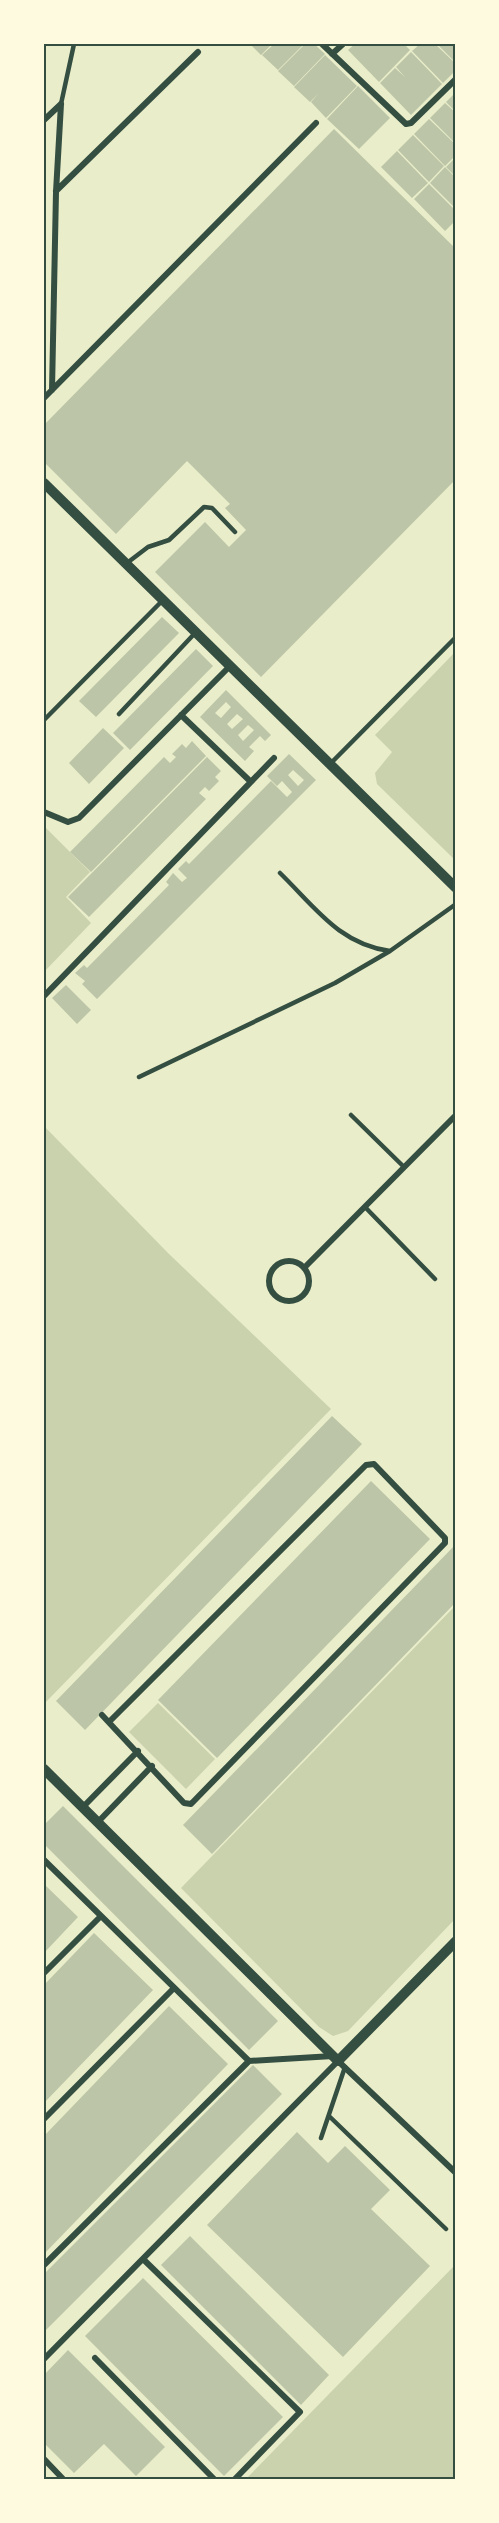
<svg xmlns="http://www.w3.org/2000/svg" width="499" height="2523" font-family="Jost,sans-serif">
  <rect width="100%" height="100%" fill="#e9edc9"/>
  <path fill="#cad2ad" d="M455 652V860L377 784 375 773 392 752 375 735Z
    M44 826 90 872 66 897 91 923 44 972Z
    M44 1126 168 1253 331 1409 44 1704Z
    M455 1606V1919L348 2031 333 2036 319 2027 181 1888Z
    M158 1703 215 1759 186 1789 129 1732Z
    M455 2265V2479H246Z"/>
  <path fill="#bcc5a7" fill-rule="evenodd" d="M250 44H272L261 55Z
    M274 44H304L278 70 262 55Z
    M305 44H314L325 54 294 86 278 71Z
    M355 44H404L410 50 379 82 348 50Z
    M420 44H435L456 64V70L443 83 412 51Z
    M437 44H456V63Z
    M411 52 442 84 411 115 380 83 395 68 405 77 396 67Z
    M325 55 357 86 326 118 311 102 319 93 310 102 294 87Z
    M358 86 390 118 359 149 343 134 352 124 343 134 327 119Z
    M456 92V112L446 102Z
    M445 103 456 113V144L430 118Z
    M429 119 456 145V155L445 166 414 134Z
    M334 129 456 249V479L261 677 155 572 205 522 229 547 246 530 225 508 230 504 187 461 116 534 44 462V425Z
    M413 135 444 166 429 182 398 150Z
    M397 151 428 183 412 198 381 167Z
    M456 157V177L446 167Z
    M445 167 456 178V209L430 183Z
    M429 184 456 211V220L445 231 414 199Z
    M162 617 179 633 96 717 79 701Z
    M196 649 213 666 130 750 113 733Z
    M226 690 271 735 265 741 260 736 249 747 254 751 245 761 200 717ZM226 702 231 707 221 718 215 713ZM237 714 243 719 232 729 227 724ZM248 725 254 730 243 741 238 735Z
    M103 728 124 748 89 784 69 763Z
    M192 741 206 756 91 872 70 852 164 757 170 763 176 757 172 754 182 744 186 748Z
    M289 754 316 780 97 999 82 984 85 981 75 973 84 965 87 968 169 885 166 882 173 873 182 882 187 878 178 869 186 861 189 864 271 781 287 797 292 792 282 781 277 786 267 776ZM293 770 304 780 298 786 288 775Z
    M207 757 221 771 215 777 219 781 209 791 205 787 199 793 206 799 89 917 68 897Z
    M66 985 91 1010 77 1024 52 998Z
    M332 1416 362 1444 85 1730 56 1701Z
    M371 1481 430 1539 217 1758 158 1700Z
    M456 1544V1602L212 1854 183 1825Z
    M63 1806 278 2021 249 2050 44 1844V1825Z
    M44 1884 78 1917 44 1953Z
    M94 1933 153 1990 44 2103V1985Z
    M169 2006 228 2064 44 2254V2136Z
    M253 2065 282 2094 44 2332V2274Z
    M297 2132 328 2163 345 2146 390 2190 371 2209 430 2266 343 2357 207 2225Z
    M190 2236 329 2375 301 2405 161 2265Z
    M143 2278 283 2417 224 2476 85 2336Z
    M68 2350 165 2447 136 2476 104 2444 74 2473 44 2443V2375Z"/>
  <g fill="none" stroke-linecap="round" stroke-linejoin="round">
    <path stroke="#344e41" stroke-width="4.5" d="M61 104 74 44
      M127 563 148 547 169 540 204 507 212 508 235 532
      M119 714 196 632
      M44 720 163 600
      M330 764 456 637
      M280 873C315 907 339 944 390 951
      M139 1077 335 983 390 951 456 904
      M351 1115 404 1167
      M365 1207 435 1279
      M329 2116 446 2229
      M321 2138 345 2067"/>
    <path stroke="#344e41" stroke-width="6" d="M322 44 406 124 411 123 456 79
      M332 54 343 44
      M44 120 61 104
      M56 191 198 52
      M52 390 56 192 61 104
      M44 398 316 123
      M181 715 251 782
      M44 812 68 822 79 818 230 666
      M44 996 274 758
      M269 1281a20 20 0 1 1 40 0a20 20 0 1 1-40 0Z
      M304 1268 456 1115
      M102 1715 184 1803 191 1804 445 1543V1538L374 1464 366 1465 109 1722
      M82 1808 138 1751
      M97 1823 152 1766
      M44 1860 249 2061 333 2056
      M44 1973 101 1916
      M44 2119 173 1989
      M143 2259 300 2412 234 2480
      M44 2265 249 2061
      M95 2358 215 2480
      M44 2359 338 2061 456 2173
      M44 2459 64 2480"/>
    <path stroke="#344e41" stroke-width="10" d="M44 483 456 888
      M44 1769 338 2061 456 1941"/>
  </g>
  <rect width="499" height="2523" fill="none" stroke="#fefae0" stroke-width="90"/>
  <rect x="45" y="45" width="409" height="2433" fill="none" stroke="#344e41" stroke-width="2"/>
</svg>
